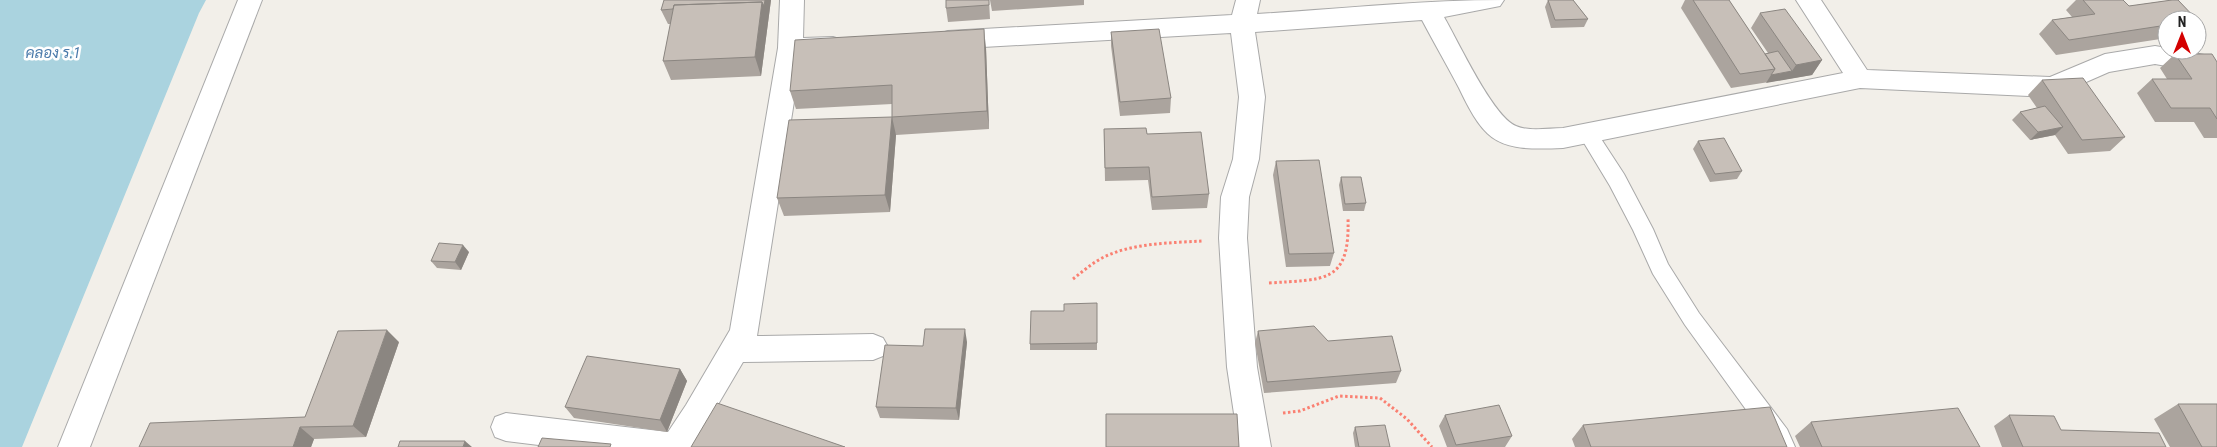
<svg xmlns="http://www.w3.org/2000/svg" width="2217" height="447" font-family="'Roboto Condensed',Sarabun,sans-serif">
  <rect width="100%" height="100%" fill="#f2efe9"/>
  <path fill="#aad3df" d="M0 0H206L199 13 22 447H0Z"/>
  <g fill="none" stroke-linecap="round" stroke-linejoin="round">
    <g stroke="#a9a9a9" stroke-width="2">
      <path id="service" d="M1587 126 1594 128 1624 174 1653 229 1668 264 1699 313 1787 429 1795 447H1773L1685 325 1653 274 1633 230 1610 186 1578 133 1580 128Z"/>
    </g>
    <g stroke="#a9a9a9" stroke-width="2">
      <path id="minor" d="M780 0H804L803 38 833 37 842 40 845 46 842 52 833 55 801 57 757 336 873 334 883 338 888 347 883 356 873 360 743 362 693 447H555L506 441 495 437 491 427 495 417 506 413 668 432 686 405 730 330 778 48Z
        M1236 0H1260L1257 14C1339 9 1422 0 1504 0L1500 6 1444 17C1458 41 1493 117 1516 126 1530 132 1549 128 1563 128L1843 73 1796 0H1821L1867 70 2050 77 2105 54 2155 46 2167 48V50H2179L2209 56 2212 63 2209 70 2200 72 2155 64 2109 72 2052 97 1860 88 1563 148C1499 151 1486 145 1459 88 1447 65 1434 43 1422 20L1255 32 1265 97 1259 159 1249 197 1247 238 1257 367 1271 447H1239L1227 367 1219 238 1221 197 1233 159 1239 97 1231 33 948 49 939 46 936 40 939 34 948 31 1232 15Z"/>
    </g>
    <g stroke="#a9a9a9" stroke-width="2">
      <path id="tertiary" d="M238 0H262L90 447H58Z"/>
    </g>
    <path stroke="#fa8072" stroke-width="3" stroke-dasharray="2.5 2.5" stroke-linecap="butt" d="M1073 279C1082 272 1091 264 1102 258 1131 243 1170 243 1202 241
      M1269 283C1325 279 1350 284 1348 218
      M1283 413 1300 411 1339 396 1380 398 1407 419 1432 447"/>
    <use href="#service" fill="#fff" fill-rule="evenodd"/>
    <use href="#minor" fill="#fff" fill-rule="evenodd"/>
    <use href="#tertiary" fill="#fff" fill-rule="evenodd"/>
  </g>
  <path fill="#aba49e" d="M771 0 761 76 671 80 663 61 671 24H668L661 10Z
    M989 0 990 19 948 22 946 8Z
    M990 0H1084V5L992 11Z
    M1548 0H1573L1588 19 1584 27 1551 28 1545 7Z
    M1685 0H1729L1765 54 1768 53 1751 28 1760 13 1822 60 1812 75 1731 88 1681 8Z
    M2076 0H2123L2129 6 2172 0H2178L2198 21 2197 22V20H2167V38L2056 55 2039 34 2052 20 2072 17 2066 10Z
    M1111 32 1171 98 1170 113 1120 116 1111 46Z
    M986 48 989 129 896 135 890 212 784 216 777 198 892 117V104L796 109 790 91Z
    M2175 54 2217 62V138H2204L2194 122H2155L2137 93 2152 79H2167L2160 68Z
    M2042 80 2125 137 2110 151 2068 154 2055 135 2030 140 2012 120 2020 112 2037 108 2028 95Z
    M1104 129 1147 134 1209 194 1207 208 1152 210 1148 180 1105 181Z
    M1698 141 1742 171 1737 179 1710 182 1693 149Z
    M1276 161 1334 253 1330 266 1286 267 1273 175Z
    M1341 177 1366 203 1364 211H1343L1339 185Z
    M469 252 461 270 437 268 431 261Z
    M1097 303V350H1030V344Z
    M1258 331 1328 341 1401 371 1396 383 1264 393 1255 343Z
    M399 342 366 437 314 439 311 447H139L305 417Z
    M967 342 959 420 880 418 876 407 923 346Z
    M680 369 687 381 667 432 574 418 565 407Z
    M2178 404 2217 447H2170L2154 419Z
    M1445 415 1512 436 1505 447H1447L1439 426Z
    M2009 415 2061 430 2166 447H2002L1994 426Z
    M1811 422 1980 447H1800L1795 436Z
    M1583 425 1787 447H1575L1572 439Z
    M1355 427 1390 447H1355L1353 433Z"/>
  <path fill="#8b8681" d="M765 0H771L761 76 755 57 762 2Z
    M984 29 986 48 989 129 987 111Z
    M1822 60 1812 75 1766 83 1771 75 1792 71 1796 65Z
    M892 117 896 135 890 212 885 195Z
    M2063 127 2055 135 2030 140 2038 132Z
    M463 245 469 252 461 270 455 262Z
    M965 329 967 342 959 420 956 408Z
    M387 330 399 342 366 437 353 426Z
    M680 369 687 381 667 432 660 420Z
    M300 427 314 439 311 447H293Z
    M465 441 472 447H463Z"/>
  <path fill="#c7bfb8" stroke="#8b8681" d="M664 0H765L764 6 762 2 674 5 673 9 661 10Z
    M946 0H989V5L946 8Z
    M1548 0H1573L1588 19 1555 20Z
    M1693 0H1729L1775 69 1740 74Z
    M2083 0H2123L2129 6 2172 0H2178L2198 21 2167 20V25L2069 40 2052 20 2095 14Z
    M762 2 755 57 663 61 674 5Z
    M1785 9 1822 60 1796 65 1760 13Z
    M984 29 987 111 892 117V85L790 91 795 40Z
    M1159 29 1171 98 1120 102 1111 32Z
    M1778 51 1792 71 1771 75 1775 69 1765 54Z
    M2175 54H2212L2217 62V119L2210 108H2171L2152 79H2192Z
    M2083 78 2125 137 2082 140 2042 80Z
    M2045 106 2063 127 2038 132 2020 112Z
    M892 117 885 195 777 198 789 120Z
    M1146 128 1147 134 1201 132 1209 194 1152 197 1149 167 1105 168 1104 129Z
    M1724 138 1742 171 1715 174 1698 141Z
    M1319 160 1334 253 1289 254 1276 161Z
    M1341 177H1361L1366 203 1345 204Z
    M439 243 463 245 455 262 431 261Z
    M1097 303V343L1030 344 1031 311H1064V304Z
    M1314 326 1328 341 1392 336 1401 371 1267 382 1258 331Z
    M925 329H965L956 408 876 407 885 345 923 346Z
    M387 330 353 426 300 427 293 447H139L150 423 305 417 338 331Z
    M587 356 680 369 660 420 565 407Z
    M717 403 845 447H691Z
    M2178 404H2217V447H2202Z
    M1499 405 1512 436 1456 445 1445 415Z
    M1770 407 1787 447H1591L1583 425Z
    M1958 408 1980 447H1822L1811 422Z
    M1106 414H1237L1239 447H1106Z
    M2009 415 2054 416 2061 430 2159 433 2166 447H2023Z
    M1385 425 1390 447H1359L1355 427Z
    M542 438 611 444 610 447H538Z
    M400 441H465L463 447H398Z"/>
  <g text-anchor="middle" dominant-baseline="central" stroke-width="5" stroke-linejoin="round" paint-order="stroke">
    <g font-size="15" font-style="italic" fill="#4a7aab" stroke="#fff">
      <text x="53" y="53">คลอง ร.1</text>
    </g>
  </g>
  <g transform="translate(2182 35)"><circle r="24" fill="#ffffff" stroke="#a7a7a7"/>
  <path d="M0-4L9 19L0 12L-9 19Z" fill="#d40000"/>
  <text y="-8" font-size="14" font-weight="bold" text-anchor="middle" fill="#222222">N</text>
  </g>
</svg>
